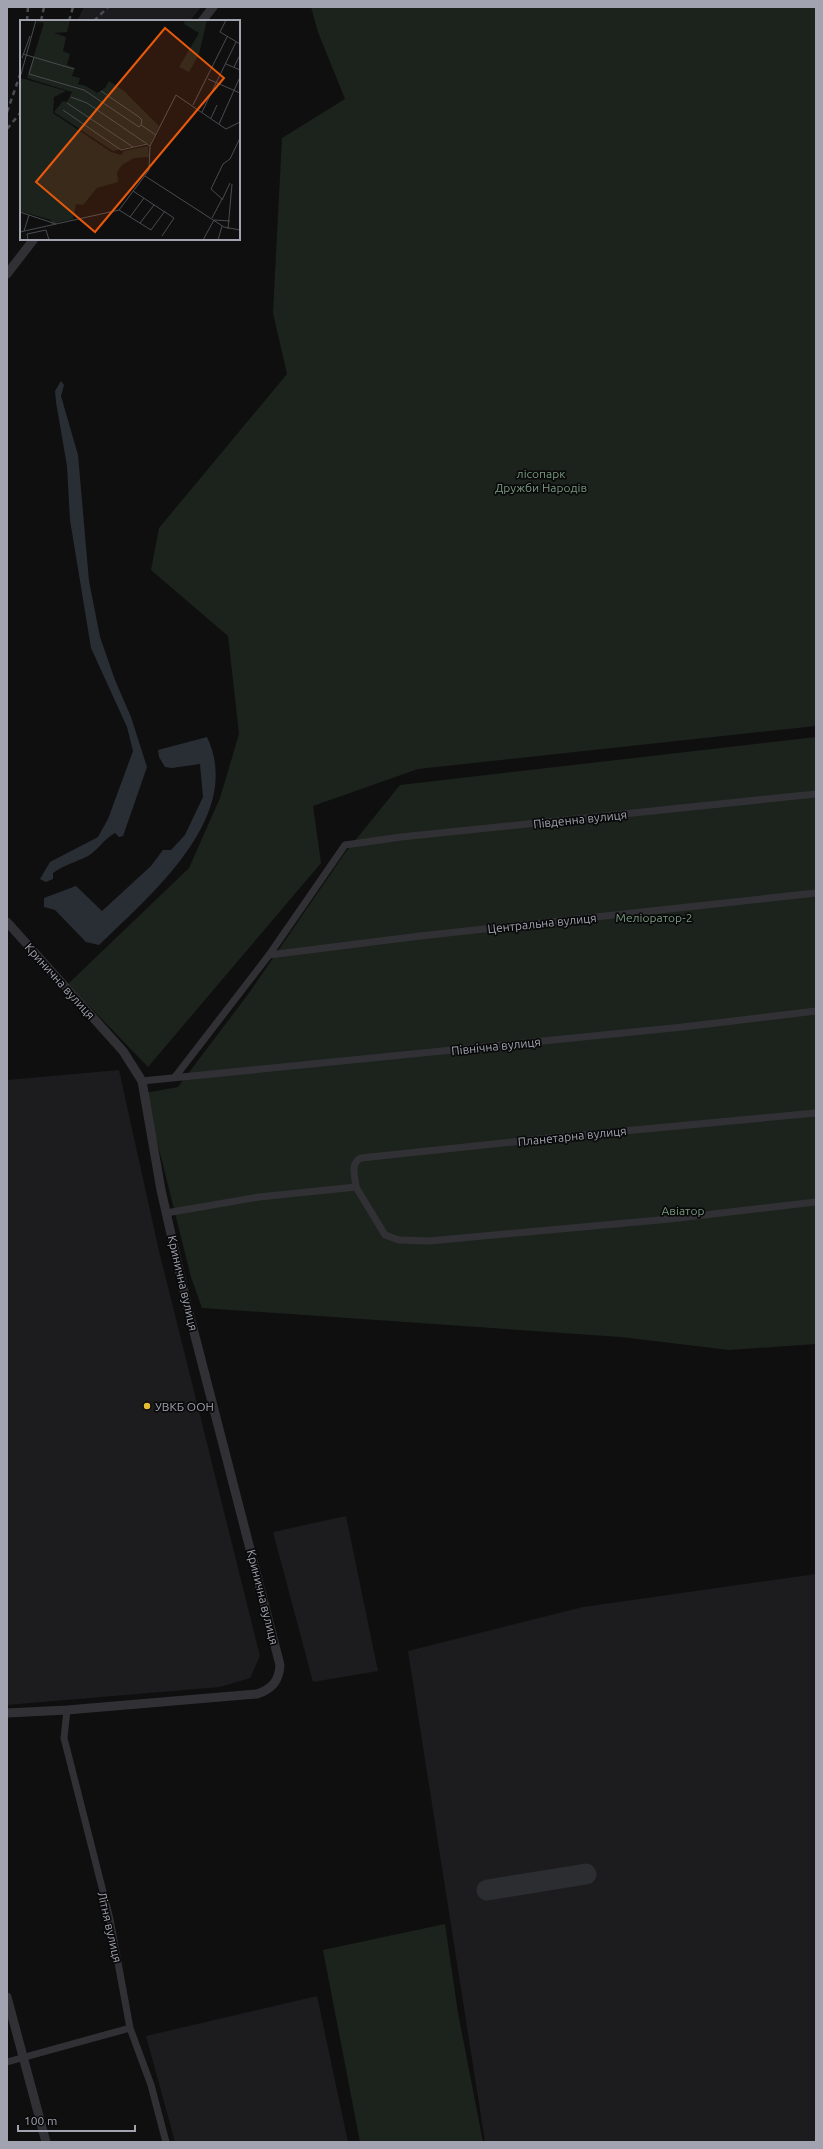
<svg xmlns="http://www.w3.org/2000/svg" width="823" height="2149" font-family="Ubuntu,sans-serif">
  <rect width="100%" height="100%" fill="#0f0f10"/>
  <path fill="#1c1b1d" d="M84 7H201L190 21H77Z
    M119 1070 159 1251 260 1656 250 1678 220 1687 7 1705V1080Z
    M346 1516 378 1671 313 1682 273 1532Z
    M816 1574V2142H485L408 1651 583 1607Z
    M317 1996 348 2142H175L146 2036Z"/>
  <path fill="#1c231d" d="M311 7H816V726L418 769 313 806 321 863 148 1067 68 984 189 868 220 798 239 734 228 636 151 570 159 528 287 374 273 313 282 138 345 99 318 32Z
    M816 737V1344L729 1350 621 1337 202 1308 191 1277 145 1093 178 1087 249 993 345 853 400 785Z
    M445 1924 458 2013 483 2142H360L323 1950Z"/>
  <path fill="#292e35" d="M61 381 64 385 61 396 78 455 89 581 100 637 115 680 131 717 147 767 123 836 119 837 115 833C104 839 98 850 88 856 76 862 64 865 53 873V879L46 882 40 879 50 862 98 837 108 819 133 751 127 727 91 648 70 520 67 466 56 402 55 391Z
    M207 737C245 817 149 896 99 945L86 942 55 910 44 907V898L76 886 102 911 151 866 163 850H171L185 835 203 797 200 764 172 768 165 767 159 757 158 750Z"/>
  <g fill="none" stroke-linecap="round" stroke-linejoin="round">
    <path stroke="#2c2d30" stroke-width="21" d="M487 1890 586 1874"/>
    <path stroke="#313135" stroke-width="7" d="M269 955 420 936 816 893
      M175 1077 269 955 345 845 401 837 816 794
      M142 1081 683 1027 816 1011
      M356 1187C355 1176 350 1163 361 1158L549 1138 816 1113
      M166 1213 259 1197 356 1187 385 1235 399 1240 429 1241 670 1219 816 1202
      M67 1710 64 1738 110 1919 130 2028 151 2085 166 2142
      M7 2062 130 2028"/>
    <path stroke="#313135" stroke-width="9" d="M202 21 213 7
      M7 274 34 239
      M7 922 123 1051 142 1081 161 1190 188 1309 280 1665C279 1681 272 1689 257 1694L67 1710 7 1713
      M7 1997 46 2142"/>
    <path stroke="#4a4b50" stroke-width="2.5" stroke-dasharray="5 4" stroke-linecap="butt" d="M27 21 28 7
      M41 21 44 7
      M69 21 73 7
      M94 21 108 7
      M7 112 21 72
      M7 129 21 112"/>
  </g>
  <circle fill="#e3bc34" stroke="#0a0a0b" stroke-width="1.5" cx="147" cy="1406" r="4"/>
  <g text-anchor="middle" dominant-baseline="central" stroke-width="3.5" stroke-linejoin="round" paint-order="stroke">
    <g font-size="12" fill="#799a7f" stroke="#0a0a0b">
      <text x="541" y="473">лісопарк<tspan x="541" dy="14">Дружби Народів</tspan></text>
      <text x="654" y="917">Меліоратор-2</text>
      <text x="683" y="1210">Авіатор</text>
    </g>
    <g font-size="12" fill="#a1a4b0" stroke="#0a0a0b">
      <text transform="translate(580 819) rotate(-6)">Південна вулиця</text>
      <text transform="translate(542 923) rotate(-6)">Центральна вулиця</text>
      <text transform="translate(60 981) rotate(48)">Кринична вулиця</text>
      <text transform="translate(496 1046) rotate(-6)">Північна вулиця</text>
      <text transform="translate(572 1136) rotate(-6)">Планетарна вулиця</text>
      <text transform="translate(183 1283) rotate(77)">Кринична вулиця</text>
      <text transform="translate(263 1597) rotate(76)">Кринична вулиця</text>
      <text transform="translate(110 1927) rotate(77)">Літня вулиця</text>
    </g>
    <g font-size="12" fill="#a1a4b0" stroke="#0a0a0b" text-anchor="start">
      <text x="155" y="1406">УВКБ ООН</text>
    </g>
  </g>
  <g transform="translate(20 20)">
    <rect width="220" height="220" fill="#0f0f10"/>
    <path d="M18 0H50L47 12 34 13 46 17 43 31 50 34 47 45 55 48 52 56 60 58 58 64 66 66 77 73 85 68 89 61 104 71 139 106 130 125 127 123 93 131 34 92 43 81 47 82 52 72 7 58 24 3 19 2 17 6ZM165 0H187L179 34 169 52 159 47 179 13 164 4ZM1 58 46 71 34 77 33 93 91 132 101 135 104 131 128 126 129 137 114 138 102 145 97 152 98 162 77 168 63 185 56 184 53 199 31 204V200L0 191Z" fill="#1c231d"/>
    <path fill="none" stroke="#494b50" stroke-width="1" d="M206 0 200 12 220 24M0 33V46M3 34 54 49M14 37 9 54 64 70 119 107 121 105M2 38 10 16M206 44 220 50M214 47 220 35M0 58 16 0M188 59 220 73M81 71 119 97 122 100 121 105 136 115M51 77 67 83 130 126M47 83 113 127M173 85 207 17M43 90 101 130 127 124M182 92 216 22M191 98 197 85M199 104 220 57M125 156 204 207 220 210M113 171 154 198 142 216M202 180 210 163M99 190 129 150 130 126 156 75 206 109 220 102M0 192 36 204M110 197 124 178M192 198 202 179 191 169 203 144 210 139 220 118M120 203 134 185M208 209 212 164M4 211 9 195M0 212 99 190 131 210 145 191M8 220 7 214 26 210 29 220M183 220 194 200 210 201M198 220 202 206"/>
    <path fill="#e8590c" fill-opacity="0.15" stroke="#e8590c" stroke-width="2" d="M145 8 204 58 75 212 16 162Z"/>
    <rect width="220" height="220" fill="none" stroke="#a1a4b0" stroke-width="2"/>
  </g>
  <rect width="823" height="2149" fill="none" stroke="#a1a4b0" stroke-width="16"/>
  <path d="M18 2125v6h117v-6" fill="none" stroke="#a1a4b0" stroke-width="2"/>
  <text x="24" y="2125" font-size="12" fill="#a1a4b0" stroke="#0a0a0b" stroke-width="3" paint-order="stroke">100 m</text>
</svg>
